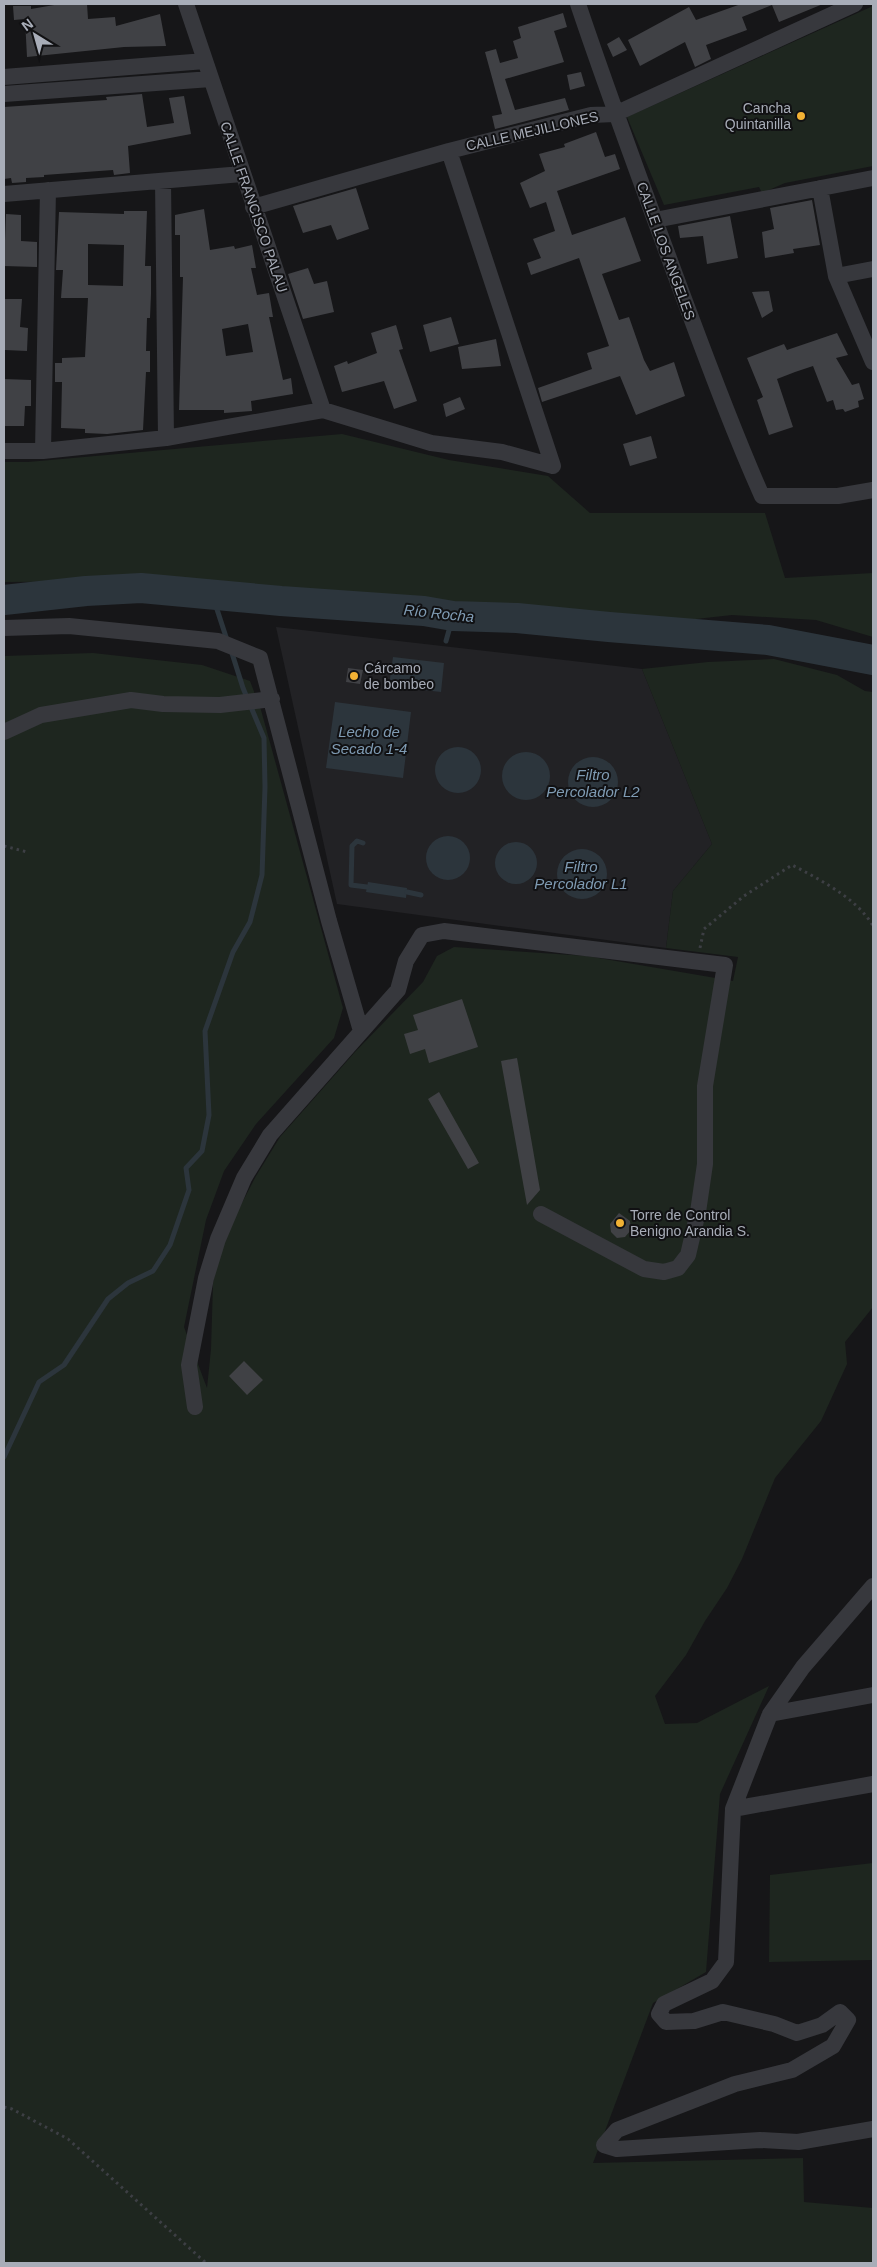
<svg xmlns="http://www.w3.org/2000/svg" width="877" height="2267" font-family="Arial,sans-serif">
  <rect width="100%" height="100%" fill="#161618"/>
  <path fill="#222225" d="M276 627 642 669 712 844 673 891 666 948 337 904Z"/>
  <path fill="#1e261f" d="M873 6V166L785 183 762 193 759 187 664 205 627 117Z
    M342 434 449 460 548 476 590 513H765L785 578 873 573V637L816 620 732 615 669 622 602 615 580 622 531 610 413 606 162 581 4 582V462H28Z
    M93 653 202 665 250 681 261 710 343 1008 334 1038 256 1124 224 1171 206 1220 184 1327 207 1388 211 1349 213 1284 219 1247 256 1176 280 1137 355 1052 423 982 437 956 454 947 587 956 733 981 738 957 666 948 673 891 712 844 642 669 708 662 774 659 837 675 865 691 873 692V1307L845 1342 847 1364 821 1421 775 1478 742 1559 727 1588 705 1621 686 1655 655 1696 665 1724 697 1723 769 1686 720 1794 706 1972 653 2003 593 2163 803 2158 804 2202 873 2208V2263H4V656Z
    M873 1863V1960L769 1962 770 1875Z"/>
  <path fill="#2c353c" d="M393 657 444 663 441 692 389 686Z
    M335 702 411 712 403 778 326 768Z
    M435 770a23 23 0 1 1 46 0a23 23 0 1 1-46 0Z
    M502 776a24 24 0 1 1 48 0a24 24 0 1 1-48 0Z
    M568 782a25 25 0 1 1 50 0a25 25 0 1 1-50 0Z
    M426 858a22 22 0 1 1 44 0a22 22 0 1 1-44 0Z
    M495 863a21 21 0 1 1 42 0a21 21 0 1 1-42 0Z
    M557 874a25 25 0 1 1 50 0a25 25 0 1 1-50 0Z
    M368 882 407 888 406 898 366 892Z"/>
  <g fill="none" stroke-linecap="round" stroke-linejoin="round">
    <path stroke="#2c353c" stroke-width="5" d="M212 594 227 640
      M446 641 453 616
      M363 843 357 841 352 846 351 885 367 887
      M407 892 421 895
      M4 1457 39 1382 64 1365 108 1299 128 1283 153 1271 170 1245 189 1190 186 1168 202 1151 209 1115 205 1031 233 952 250 922 262 875 265 787 264 738 243 688 231 650"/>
    <path stroke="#2c353c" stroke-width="30" d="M4 600 86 591 141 588 281 601 424 611 453 616 517 618 609 627 768 640 873 660"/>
  </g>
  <path fill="#404145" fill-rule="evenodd" d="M60 4H87L88 19 115 17 116 26 160 14 166 46 124 47 27 57 25 19 14 20 13 6H31V9Z
    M741 4H823L779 22 772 5 742 17 747 30 706 45 711 59 695 67 685 42 640 66 628 40 689 7 696 20Z
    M563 13 567 27 554 31 564 62 505 79 515 110 565 98 569 110 495 129 492 116 502 114 485 52 496 49 500 63 518 58 513 41 521 38 518 27Z
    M619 37 627 50 613 57 607 44Z
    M581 72 585 86 570 90 567 75Z
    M142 94 147 127 174 123 169 98 184 96 191 134 128 146 130 173 114 175 113 170 44 175V177L26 178V182L12 183 11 178 4 179V107L107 100 106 97Z
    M596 132 605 157 615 154 620 169 557 191 572 235 625 217 641 261 602 274 619 320 629 317 644 360 650 371 674 362 685 396 636 415 620 376 542 402 538 388 592 369 587 353 609 346 579 258 531 275 527 263 541 258 533 239 555 231 546 202 530 208 520 183 545 171 539 154 565 147 564 144Z
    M356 188 369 229 337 240 331 225 303 233 293 206Z
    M812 200 820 245 793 249 794 253 765 258 762 232 774 229 770 208Z
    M204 209 210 250 234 246 235 249 252 245 256 268H251L257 295 269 293 273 317H269L283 380 291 378 293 394 251 401 252 411 224 413V410H179L183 277H180V235H175V215ZM248 324 253 352 226 356 222 329Z
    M124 211H147L145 266H151V294L150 318H147L146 351H150V372H146L143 430 107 434 85 433V429L61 428 62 382H55V363H62V358L85 357 88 298H61L63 270H56L59 212 124 214ZM88 244 124 245 123 286 88 285Z
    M6 214 21 215V241L37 242V267L4 266Z
    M730 216 738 258 707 264 703 236 680 238 678 226Z
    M308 268 314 284 327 281 334 312 303 319 288 274Z
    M769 291 773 311 762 318 752 292Z
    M4 299H22L20 327 28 328 27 351 5 350Z
    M451 317 459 344 430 352 423 325Z
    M396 325 403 349 399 350 417 401 394 409 384 381 342 392 334 366 347 361 348 364 377 353 371 333Z
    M837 333 848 355 836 358 852 385 859 383 864 399 858 401 859 407 845 412 843 409 836 410 833 400 827 402 813 366 795 372 777 379 793 427 769 435 757 400 763 397 747 358 784 344 787 350Z
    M496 339 501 366 462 369 458 347Z
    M4 379 31 380V406H25L24 426H4Z
    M460 397 465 409 446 417 443 404Z
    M651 436 657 458 630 466 623 444Z
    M348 668 363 670 360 684 346 682Z
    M462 999 478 1047 429 1063 425 1049 410 1054 404 1034 418 1030 413 1015Z
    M517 1058 540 1190 527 1205 501 1061Z
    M439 1092 479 1163 468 1169 428 1099Z
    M619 1213 630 1221 631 1230 625 1237 617 1238 611 1232 610 1224Z
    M244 1361 263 1380 247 1395 229 1376Z"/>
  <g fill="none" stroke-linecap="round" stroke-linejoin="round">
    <path stroke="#3d3f44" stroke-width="3" stroke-dasharray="2.5 4" stroke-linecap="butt" d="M4 846 27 852
      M700 948 704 929 744 896 792 865C819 879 858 899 873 926
      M4 2107 12 2109 68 2139 206 2263"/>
    <path stroke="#37383d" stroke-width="16" d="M186 4 323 410
      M578 4C611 102 647 199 683 296 708 363 733 431 762 496H838L873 490
      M4 77 205 61
      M4 94 211 79
      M449 151 553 466
      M163 181 166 438
      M820 188 836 276 873 362
      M4 194 242 174
      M253 207 449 151 591 115 615 114 855 4
      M655 220 873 178
      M836 276 873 269
      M4 451H43L166 438 323 410 431 443 502 452 553 466
      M43 451 48 190
      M4 628 69 626 218 641 260 658 329 921 361 1031
      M4 732 41 715 131 700 163 704 220 705 272 699
      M195 1407 189 1365 206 1278 218 1239 244 1178 270 1135 398 990 406 961 422 935 444 931 725 965 705 1086V1164L698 1212 688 1255 678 1268 664 1272 644 1269 541 1214
      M873 1586 803 1667 770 1714 733 1809 726 1962 712 1981 664 2004 659 2014 666 2022 694 2021 723 2012 774 2024 797 2033 822 2025 840 2012 848 2020 833 2046 792 2070 735 2084 617 2130 604 2145 617 2149 760 2140 798 2142 873 2129
      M770 1714 873 1695
      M733 1809 873 1784"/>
  </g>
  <g fill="#f2b134" stroke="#111113" stroke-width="2">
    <circle cx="801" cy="116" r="5"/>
    <circle cx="354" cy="676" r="5"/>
    <circle cx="620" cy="1223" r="5"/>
  </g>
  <g text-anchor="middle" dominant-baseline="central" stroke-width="4" stroke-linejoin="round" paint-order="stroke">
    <g font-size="14" fill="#a8adb8" stroke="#111113" text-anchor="start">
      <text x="791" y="108" text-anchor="end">Cancha<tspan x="791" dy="16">Quintanilla</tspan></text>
      <text x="364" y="668">Cárcamo<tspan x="364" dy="16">de bombeo</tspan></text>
      <text x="630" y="1215">Torre de Control<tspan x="630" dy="16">Benigno Arandia S.</tspan></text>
    </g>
    <g font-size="14" fill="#a8adb8" stroke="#111113">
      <text transform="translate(532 131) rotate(-13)">CALLE MEJILLONES</text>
      <text transform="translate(254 207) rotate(71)">CALLE FRANCISCO PALAU</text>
      <text transform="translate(666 251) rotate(70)">CALLE LOS ANGELES</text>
    </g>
    <g font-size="15" font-style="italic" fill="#7f9bb3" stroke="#111113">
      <text transform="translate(439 613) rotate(6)">Río Rocha</text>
      <text x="369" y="731">Lecho de<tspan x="369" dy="17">Secado 1-4</tspan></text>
      <text x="593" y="774">Filtro<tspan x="593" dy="17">Percolador L2</tspan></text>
      <text x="581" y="866">Filtro<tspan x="581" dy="17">Percolador L1</tspan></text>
    </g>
  </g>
  <rect width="877" height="2267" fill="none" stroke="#a8adb8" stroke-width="10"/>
  <g transform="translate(35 35) rotate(323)" stroke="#111113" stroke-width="4" paint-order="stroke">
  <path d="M0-4L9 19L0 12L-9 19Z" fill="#a8adb8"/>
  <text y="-8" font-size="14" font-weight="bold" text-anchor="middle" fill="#a8adb8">N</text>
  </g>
</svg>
